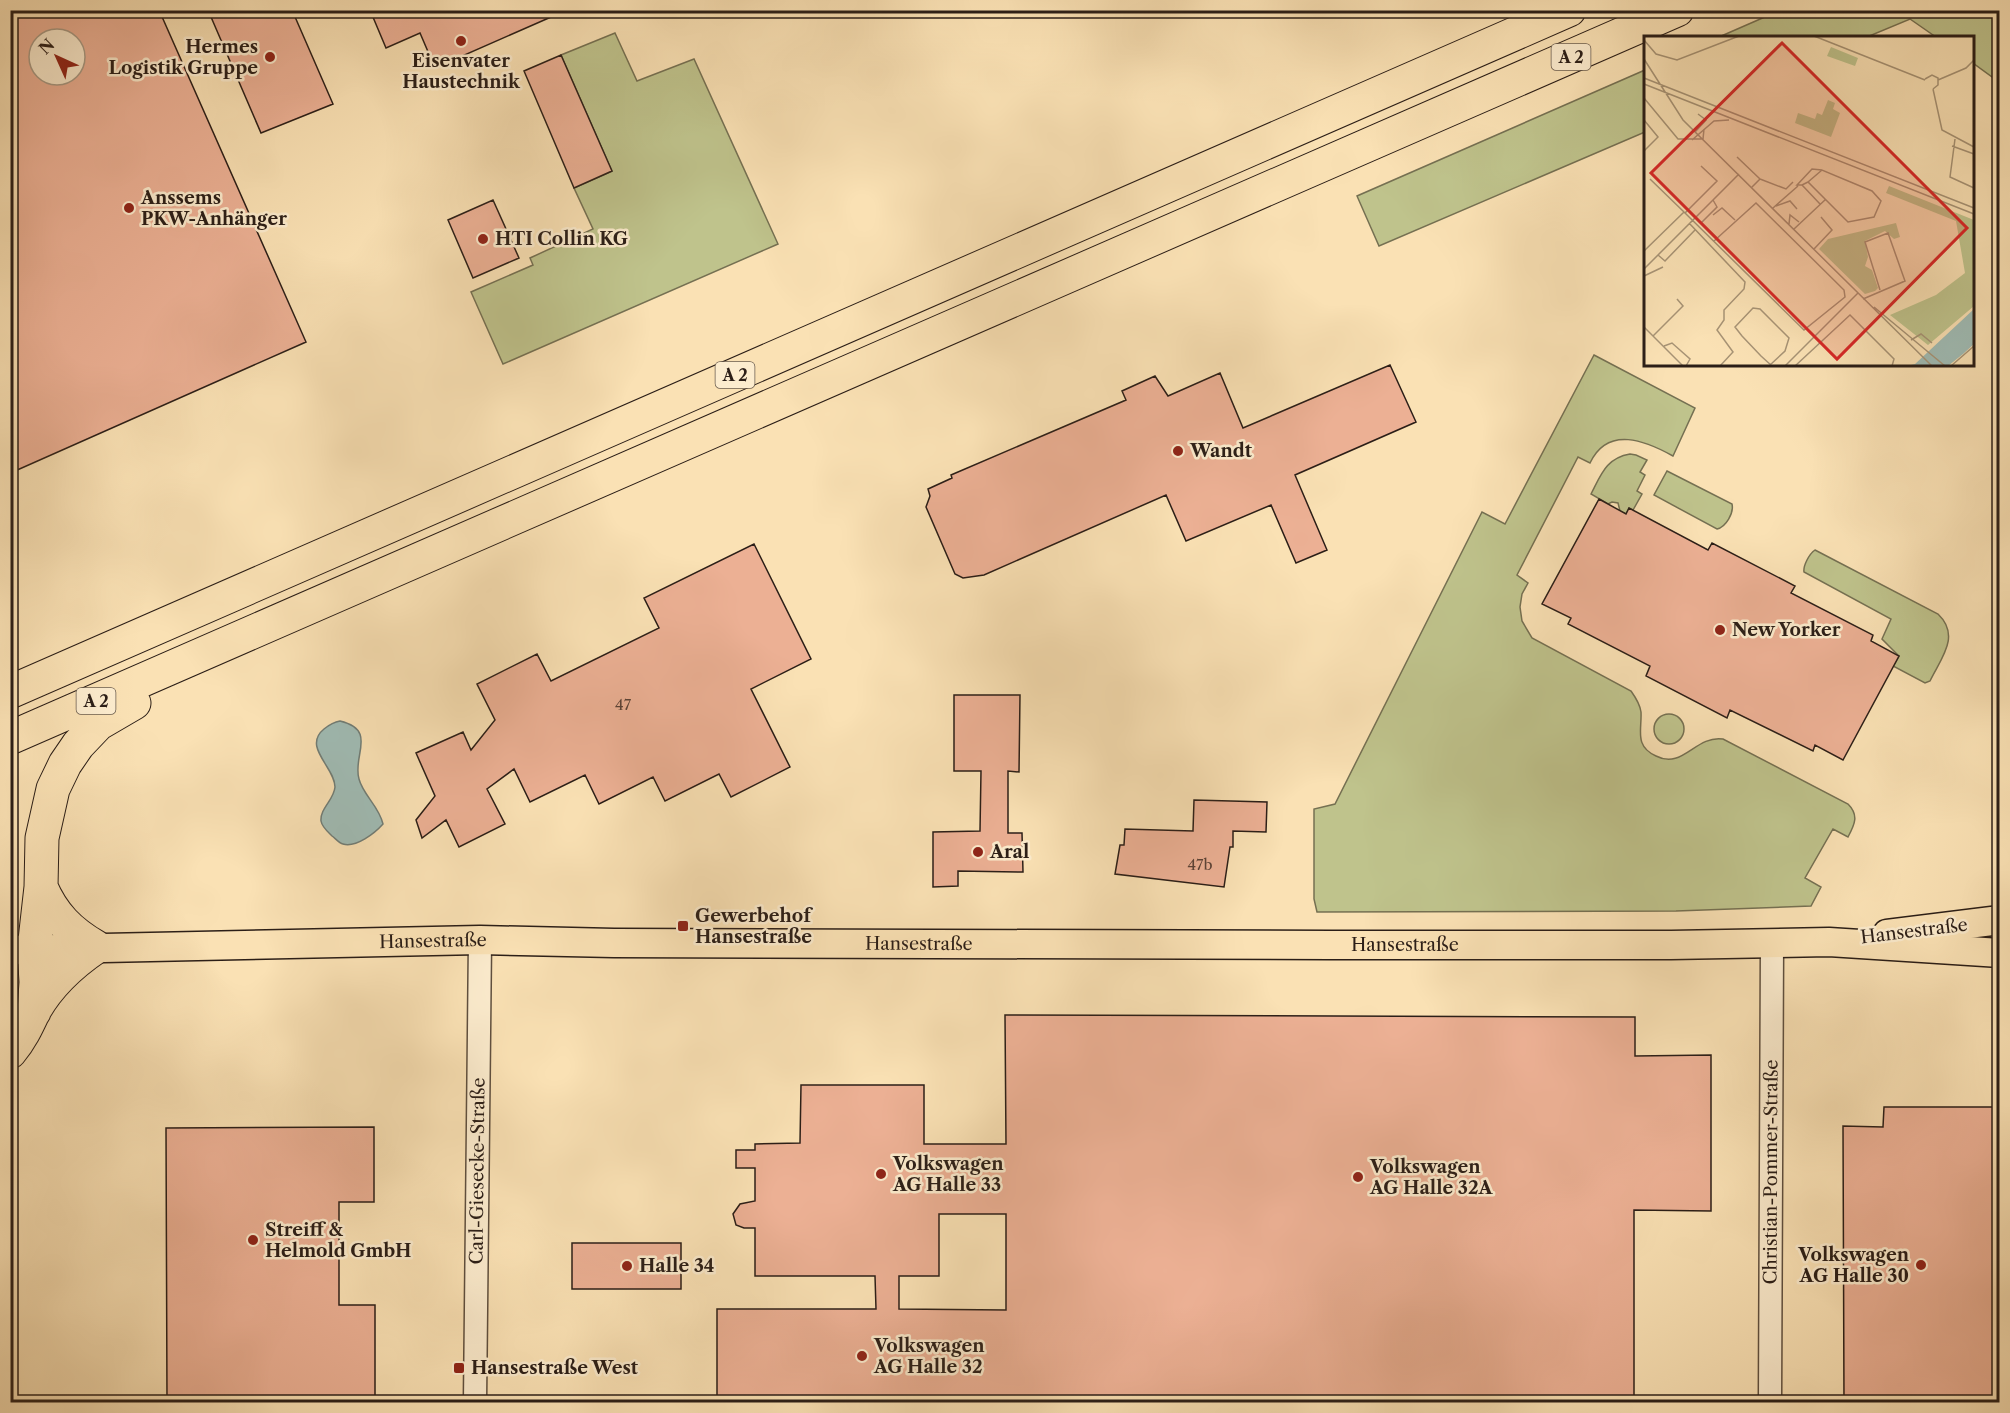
<svg xmlns="http://www.w3.org/2000/svg" width="2010" height="1413" font-family="'Libre Caslon Text',serif">
  <rect width="100%" height="100%" fill="#fae1b4"/>
  <filter id="stains"><feTurbulence type="fractalNoise" baseFrequency=".00333" numOctaves="4"/><feColorMatrix values="0 0 0 0 .2 0 0 0 0 .09 0 0 0 0 .02 0 0 0 .5 -.17"/></filter>
  <radialGradient id="worn" r=".72"><stop offset=".6" stop-color="#630" stop-opacity="0"/><stop offset="1" stop-color="#630" stop-opacity=".3"/></radialGradient>
  <path fill="#bfc38c" stroke="#757052" stroke-width="1.5" d="M1781 10 1999 11V82L1973 63 1972 38 1936 37 1910 19 1867 37H1719Z
    M615 33 637 81 694 59 778 244 503 364 471 292 533 265 530 258 593 229 574 188 612 171 561 55Z
    M1645 70V132L1379 246 1357 196Z
    M1594 355 1695 408 1673 456C1646 441 1608 425 1590 463L1578 457 1517 575 1528 583 1522 594 1520 607 1522 621 1532 638 1631 691C1636 698 1640 704 1641 712 1642 730 1634 746 1656 756 1683 770 1695 735 1723 739L1848 804C1859 815 1855 824 1848 837L1833 829 1805 878 1821 887 1811 906 1676 911 1317 912 1314 899V809L1335 804 1482 512 1505 524Z
    M1630 454 1636 455 1647 460 1640 472 1645 475 1637 491 1642 494 1633 510 1629 508 1626 514 1620 511 1618 503 1612 502 1608 504 1591 494C1601 475 1606 458 1630 454Z
    M1667 471 1732 504C1734 513 1726 527 1717 529L1654 495Z
    M1815 550 1938 614C1961 636 1941 658 1930 681L1925 683 1893 666 1899 656 1882 639 1891 619 1804 572C1803 566 1809 554 1815 550Z
    M1654 729a15 15 0 1 1 30 0a15 15 0 1 1-30 0Z"/>
  <path fill="#a0bcb5" stroke="#717d76" stroke-width="1.5" d="M340 721C378 730 352 756 359 779 363 795 379 806 383 824 375 833 356 848 343 844 339 843 335 838 332 836 328 832 322 827 321 821 320 808 334 800 335 787 335 767 302 747 324 729 329 725 334 722 340 721Z"/>
  <path fill="#ecb094" stroke="#2b1e17" stroke-width="1.5" fill-rule="evenodd" d="M10 10H159L306 342 15 471 10 461ZM39 39H75V75H39Z
    M208 10H292L333 104 261 133Z
    M370 10H567L435 68 420 33 386 48Z
    M561 55 612 171 574 188 524 71Z
    M493 200 519 258 473 278 448 220Z
    M1390 365 1416 422 1295 475 1327 550 1296 563 1271 505 1186 541 1166 495 984 575 963 578 955 574 926 507 930 496 928 489 952 478 951 475 1126 400 1122 391 1155 376 1168 396 1220 373 1243 428Z
    M1599 499 1626 514 1629 508 1708 550 1712 543 1795 586 1791 593 1873 635 1871 641 1899 656 1843 760 1815 745 1813 751 1730 710 1727 718 1646 676 1650 666 1568 624 1571 618 1542 604Z
    M754 544 811 659 751 689 790 767 731 797 719 774 665 801 653 777 599 804 585 775 530 802 514 769 487 789 505 824 459 847 446 820 422 838 416 820 435 796 416 753 463 732 471 750 495 720 477 684 537 654 551 681 659 628 644 598Z
    M954 695H1020L1019 772 1008 771V833H1022L1023 872 958 871V886L933 887V832L980 831 981 771H954Z
    M1194 800 1267 802 1266 832 1233 831V847H1230L1224 887 1115 874 1120 845H1124L1125 829 1193 831Z
    M1005 1015 1635 1017V1056L1711 1055V1211L1634 1210V1402H717V1309H876L875 1276H755V1228H744L736 1225 733 1214 740 1204 755 1201V1168H736V1150H755V1144L800 1143 801 1085H924V1144H1006ZM939 1214H1006V1310L899 1309V1276H939Z
    M1884 1107H2000V1402H1844L1843 1126 1883 1127Z
    M374 1127V1202H339V1305H375V1402H167L166 1128Z
    M572 1243H681V1289H572Z"/>
  <g fill="none" stroke-linecap="round" stroke-linejoin="round">
    <g stroke="#5f4f3e" stroke-width="25">
      <g id="minor">
        <path id="s1" d="M475 1402 480 940"/>
        <path id="s2" d="M1770 1402 1772 943"/>
      </g>
    </g>
    <g stroke="#2b1e17" stroke-width="31">
      <g id="major">
        <path d="M1887 934 2000 920"/>
        <path id="s3" d="M10 950 480 940 614 943 1331 945H1671L1829 942 2000 953"/>
      </g>
    </g>
    <g stroke="#2b1e17" stroke-width="35">
      <path id="highway" d="M10 692 1569 10
        M10 738 1677 10
        M34 1012 36 982 34 949 41 887 42 838 53 789 65 764 78 745 98 724 134 703
        M10 1052C21 1039 27 1026 34 1011 49 984 71 964 96 947 70 932 53 915 41 887"/>
    </g>
    <use href="#minor" stroke="#fcecce" stroke-width="22"/>
    <use href="#major" stroke="#fae1b4" stroke-width="28"/>
    <use href="#highway" stroke="#fae1b4" stroke-width="33"/>
  </g>
  <g fill="#8f2418" stroke="#fcecce" stroke-width="2">
    <circle cx="461" cy="41" r="6"/>
    <circle cx="270" cy="57" r="6"/>
    <circle cx="129" cy="208" r="6"/>
    <circle cx="483" cy="239" r="6"/>
    <circle cx="1178" cy="451" r="6"/>
    <circle cx="1720" cy="630" r="6"/>
    <circle cx="978" cy="852" r="6"/>
    <rect x="677" y="920" width="12" height="12" rx="3"/>
    <circle cx="881" cy="1174" r="6"/>
    <circle cx="1358" cy="1177" r="6"/>
    <circle cx="253" cy="1240" r="6"/>
    <circle cx="1921" cy="1265" r="6"/>
    <circle cx="627" cy="1266" r="6"/>
    <circle cx="862" cy="1356" r="6"/>
    <rect x="453" y="1362" width="12" height="12" rx="3"/>
  </g>
  <g text-anchor="middle" dominant-baseline="central" stroke-width="5" stroke-linejoin="round" paint-order="stroke">
    <g font-size="15" fill="#5b4236">
      <text x="623" y="704">47</text>
      <text x="1200" y="864">47b</text>
    </g>
    <g fill="#fcecce" stroke="#6a5c4e" stroke-width="1.5">
      <rect x="1551.5" y="44" width="39" height="26" rx="4.5"/>
      <rect x="715.5" y="362" width="39" height="26" rx="4.5"/>
      <rect x="76.5" y="688" width="39" height="26" rx="4.5"/>
    </g>
    <g font-size="16" font-weight="bold" fill="#2b1e17">
      <text x="1571" y="57">A 2</text>
      <text x="735" y="375">A 2</text>
      <text x="96" y="701">A 2</text>
    </g>
    <g font-size="18" font-weight="bold" fill="#2b1e17" stroke="#fcecce" text-anchor="start">
      <text x="258" y="47" text-anchor="end">Hermes<tspan x="258" dy="21">Logistik Gruppe</tspan></text>
      <text x="461" y="61" text-anchor="middle">Eisenvater<tspan x="461" dy="21">Haustechnik</tspan></text>
      <text x="141" y="198">Anssems<tspan x="141" dy="21">PKW-Anhänger</tspan></text>
      <text x="495" y="239">HTI Collin KG</text>
      <text x="1190" y="451">Wandt</text>
      <text x="1732" y="630">New Yorker</text>
      <text x="990" y="852">Aral</text>
      <text x="695" y="916">Gewerbehof<tspan x="695" dy="21">Hansestraße</tspan></text>
      <text x="893" y="1164">Volkswagen<tspan x="893" dy="21">AG Halle 33</tspan></text>
      <text x="1370" y="1167">Volkswagen<tspan x="1370" dy="21">AG Halle 32A</tspan></text>
      <text x="265" y="1230">Streiff &amp;<tspan x="265" dy="21">Helmold GmbH</tspan></text>
      <text x="1909" y="1255" text-anchor="end">Volkswagen<tspan x="1909" dy="21">AG Halle 30</tspan></text>
      <text x="639" y="1266">Halle 34</text>
      <text x="874" y="1346">Volkswagen<tspan x="874" dy="21">AG Halle 32</tspan></text>
      <text x="471" y="1368">Hansestraße West</text>
    </g>
    <g font-size="18" fill="#2b1e17" stroke="#fcecce">
      <text transform="translate(1914 931) rotate(-7)">Hansestraße</text>
      <text stroke="none"><textPath href="#s3" startOffset="423">Hansestraße</textPath></text>
      <text stroke="none"><textPath href="#s3" startOffset="909">Hansestraße</textPath></text>
      <text stroke="none"><textPath href="#s3" startOffset="1395">Hansestraße</textPath></text>
      <text stroke="none"><textPath href="#s1" startOffset="231">Carl-Giesecke-Straße</textPath></text>
      <text stroke="none"><textPath href="#s2" startOffset="230">Christian-Pommer-Straße</textPath></text>
    </g>
  </g>
  <g transform="translate(1644 36)">
    <rect width="330" height="330" fill="#fae1b4"/>
    <path d="M187 11 214 22 211 30 183 20ZM184 64 191 67 189 73 196 77 187 101 151 87 154 77 171 83 173 77 178 79ZM245 150 330 184V270L284 309 246 279 292 259 321 237 312 185 242 157ZM252 187 256 201 250 203 241 195 221 205 224 221 221 230 228 234 234 252 231 255 221 258 175 213 184 203Z" fill="#bfc38c"/>
    <path d="M330 273V308L319 318 304 330H263L271 328Z" fill="#a0bcb5"/>
    <path fill="none" stroke="#a79375" stroke-width="1.5" d="M170 0 281 44M0 4 12 18 33 24 95 0M0 23 39 84 288 330M0 42 330 172M281 43 288 39 294 42V49L289 53M294 44 322 32 330 24M0 48 330 178M289 53 298 94 330 111M0 62 34 103H59L60 93M0 84 14 101 0 115M51 96 62 84 54 78M311 103 306 141 330 152M48 104 70 85 85 84M308 110 330 118M93 121 116 143 108 151M6 143 40 176M116 143 142 153 149 146M158 149 164 146 204 186 230 181 237 165 228 155 178 134 164 146M176 168 158 149H153L168 133 178 134M132 170 146 165 153 173M129 172 154 150M41 177 73 145 57 130M69 179 78 172 91 184M51 181 73 202M45 187 101 246 100 253 80 274V284L73 294 89 316 76 330M57 187 73 171 69 164M145 188 146 179 155 186M150 193 182 163M170 213 188 194 177 181M0 215 40 176 160 294 201 261 200 254 112 167 70 205M14 219 21 225 51 194M0 233 95 138M0 240 19 231M219 263 261 245 244 197 221 206 236 254M230 271 301 330M0 291 39 330M9 300 39 270 33 263M267 304 277 298 288 307M20 310 28 307 46 323 42 330M126 329 141 315 145 302 116 273 109 272 91 291 98 300 117 320 128 330M141 330 214 257M151 330 206 279 250 323 248 330M307 330 330 310"/>
    <path fill="#d62828" fill-opacity="0.15" stroke="#d62828" stroke-width="3" d="M138 7 323 192 193 323 7 137Z"/>
    <rect width="330" height="330" fill="none" stroke="#2b1e17" stroke-width="3"/>
  </g>
  <rect width="2010" height="1413" fill="none" stroke="#fae1b4" stroke-width="36"/>
  <rect x="12" y="12" width="1986" height="1389" fill="none" stroke="#2b1e17" stroke-width="3"/>
  <rect x="18" y="18" width="1974" height="1377" fill="none" stroke="#2b1e17" stroke-width="1.5"/>
  <g transform="translate(57 57) rotate(315)"><circle r="28" fill="#fcecce" stroke="#a89a85" stroke-width="1.5"/>
  <path d="M0-4.5L10 22L0 15L-10 22Z" fill="#8f2418"/>
  <text y="-9" font-size="16" font-weight="bold" text-anchor="middle" fill="#2b1e17">N</text>
  </g>
  <rect width="100%" height="100%" filter="url(#stains)"/>
  <rect width="100%" height="100%" fill="url(#worn)"/>
</svg>
